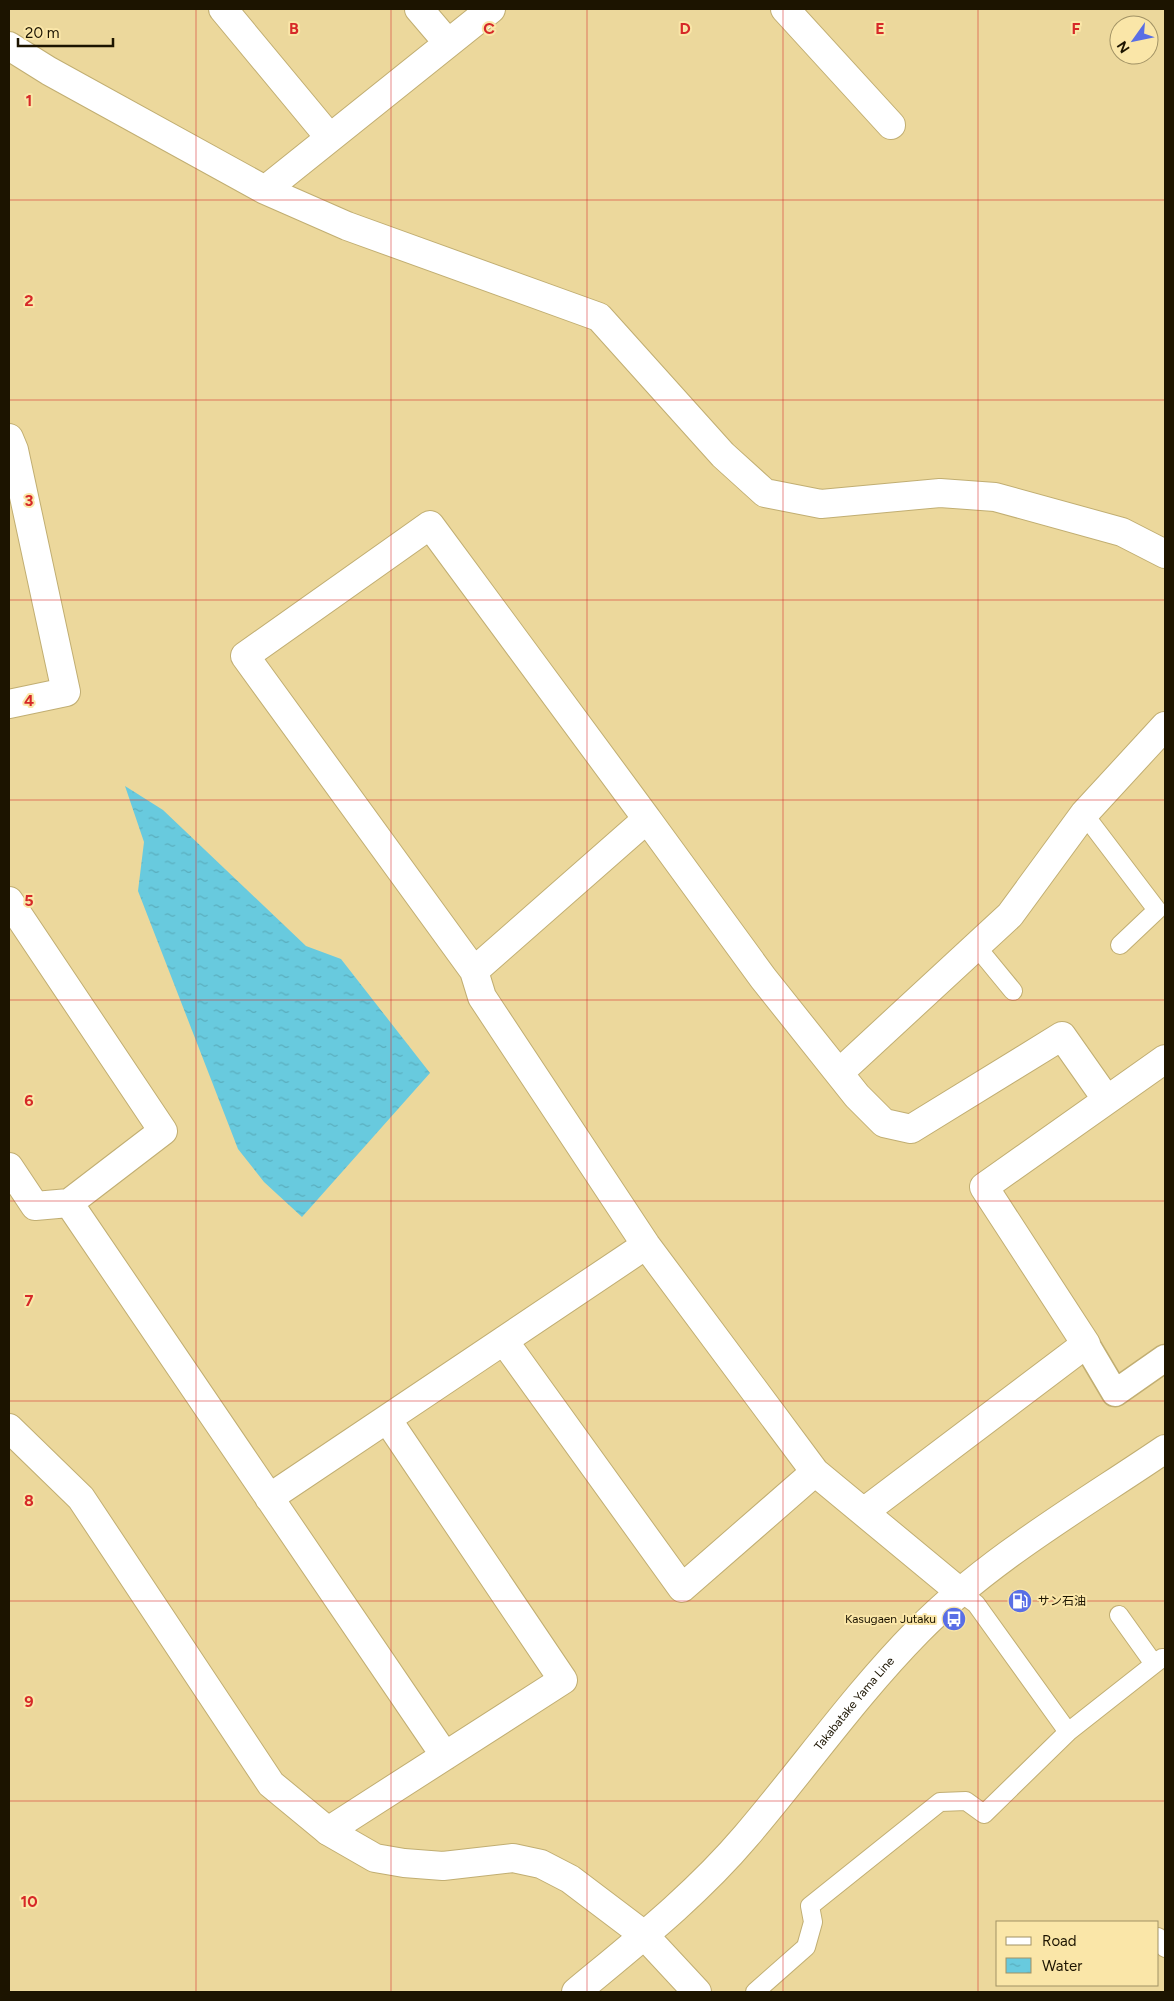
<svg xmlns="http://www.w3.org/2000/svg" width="1174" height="2001" font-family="Figtree,'Noto Sans JP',sans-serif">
  <defs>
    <pattern id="water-ripples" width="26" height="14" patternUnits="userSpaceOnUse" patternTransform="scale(1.25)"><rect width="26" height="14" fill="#68cade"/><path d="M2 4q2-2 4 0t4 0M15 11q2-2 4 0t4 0" fill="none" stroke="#5aadbd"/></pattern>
  </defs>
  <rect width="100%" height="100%" fill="#ecd89c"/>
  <path fill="url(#water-ripples)" d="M125 786 163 810 306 946 341 959 430 1073 302 1217 264 1182 238 1149 138 891 144 842Z"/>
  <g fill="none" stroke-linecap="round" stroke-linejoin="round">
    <g stroke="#c1ae72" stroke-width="20">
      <path id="service" d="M1084 814 1157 910 1120 945
        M976 946 1013 991
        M960 1592 976 1604 1068 1732
        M1119 1615 1154 1664
        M1158 1937 1165 1948
        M755 1992 806 1947 813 1922 810 1906 940 1802 966 1801 984 1814 1068 1732 1162 1658H1165"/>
    </g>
    <g stroke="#c1ae72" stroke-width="29">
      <path id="pedestrian" d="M1086 1344 1115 1393 1165 1358"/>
    </g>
    <g stroke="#c1ae72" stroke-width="30">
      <path id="minor" d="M223 9 330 138
        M419 9 448 43
        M785 9 891 125
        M9 46 49 71 265 190 347 226 599 317 723 455 765 493 821 504 940 493 995 497 1122 532 1165 554
        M265 190 491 9
        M9 438 14 450 66 692 9 704
        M647 819 763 978 857 1096 884 1123 911 1129 1062 1036 1107 1100
        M9 901 163 1131 69 1203 445 1756
        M474 971 647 819 430 525 245 656 474 971 482 997 646 1245 815 1472 960 1592
        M839 1073 1010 915 1084 814 1165 726
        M9 1167 35 1206 69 1203
        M504 1341 682 1588 815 1472
        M269 1498 646 1245
        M865 1511 1086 1344 984 1187 1165 1059
        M328 1831 563 1680 387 1419
        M644 1935 697 1992"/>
    </g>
    <g stroke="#c1ae72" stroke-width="30">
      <path id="tertiary" d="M9 1428 81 1498 271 1784 328 1831 375 1858 404 1863 443 1866 513 1858 541 1864 570 1879 644 1935"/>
    </g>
    <g stroke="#c1ae72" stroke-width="30">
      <g id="secondary">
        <path id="s1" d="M576 1992C635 1943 696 1895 746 1836 804 1768 855 1695 918 1631 989 1559 1081 1506 1165 1449"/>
      </g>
    </g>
    <use href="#service" stroke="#fff" stroke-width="18"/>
    <use href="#pedestrian" stroke="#fff" stroke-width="26"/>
    <use href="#minor" stroke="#fff" stroke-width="28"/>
    <use href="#tertiary" stroke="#fff" stroke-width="28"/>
    <use href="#secondary" stroke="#fff" stroke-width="28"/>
  </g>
  <path fill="none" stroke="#d62828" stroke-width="1" stroke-opacity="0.55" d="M196 9V1992M391 9V1992M587 9V1992M783 9V1992M978 9V1992M9 200H1165M9 400H1165M9 600H1165M9 800H1165M9 1000H1165M9 1201H1165M9 1401H1165M9 1601H1165M9 1801H1165"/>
  <defs>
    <g id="fuel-disc" transform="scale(1.25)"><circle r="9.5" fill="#596ee5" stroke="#fae6a8"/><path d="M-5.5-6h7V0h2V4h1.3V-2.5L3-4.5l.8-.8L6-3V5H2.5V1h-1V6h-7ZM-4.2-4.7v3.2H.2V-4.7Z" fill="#fff"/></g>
    <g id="bus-disc" transform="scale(1.25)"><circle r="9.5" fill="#596ee5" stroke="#fae6a8"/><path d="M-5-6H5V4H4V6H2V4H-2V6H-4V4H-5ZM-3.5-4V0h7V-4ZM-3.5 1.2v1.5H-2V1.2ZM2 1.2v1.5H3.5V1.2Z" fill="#fff"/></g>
  </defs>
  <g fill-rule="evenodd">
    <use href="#fuel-disc" x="1020" y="1601"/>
    <use href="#bus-disc" x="954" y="1619"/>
  </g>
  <g text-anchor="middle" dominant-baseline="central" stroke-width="4" stroke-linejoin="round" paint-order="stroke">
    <g font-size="12" fill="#1c1400" stroke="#fae6a8" text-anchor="start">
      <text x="1038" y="1601">サン石油</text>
      <text x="936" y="1619" text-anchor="end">Kasugaen Jutaku</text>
    </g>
    <g font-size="12" fill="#1c1400" stroke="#fae6a8">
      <text stroke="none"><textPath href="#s1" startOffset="402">Takabatake Yama Line</textPath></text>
    </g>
  </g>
  <g font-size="16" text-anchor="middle" font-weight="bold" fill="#d62828" stroke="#fae6a8" stroke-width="4" stroke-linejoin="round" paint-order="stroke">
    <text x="294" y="34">B</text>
    <text x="489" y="34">C</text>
    <text x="685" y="34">D</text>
    <text x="880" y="34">E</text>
    <text x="1076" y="34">F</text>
    <text x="29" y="106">1</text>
    <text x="29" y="306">2</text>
    <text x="29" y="506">3</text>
    <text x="29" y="706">4</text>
    <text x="29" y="906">5</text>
    <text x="29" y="1106">6</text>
    <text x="29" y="1306">7</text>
    <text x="29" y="1506">8</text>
    <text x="29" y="1707">9</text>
    <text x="29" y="1907">10</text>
  </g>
  <rect width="1174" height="2001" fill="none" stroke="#1c1400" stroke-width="20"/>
  <rect x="996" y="1921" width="162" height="65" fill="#fae6a8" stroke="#a19265"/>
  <rect x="1006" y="1937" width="25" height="8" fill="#ffffff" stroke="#a19265"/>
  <text x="1042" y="1946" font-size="15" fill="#1c1400">Road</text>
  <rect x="1006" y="1958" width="25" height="15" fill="url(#water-ripples)" stroke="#a19265"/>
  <text x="1042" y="1971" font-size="15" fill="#1c1400">Water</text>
  <g transform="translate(1134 40) rotate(237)"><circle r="24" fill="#fae6a8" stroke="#a19265"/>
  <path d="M0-4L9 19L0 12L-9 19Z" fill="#596ee5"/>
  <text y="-8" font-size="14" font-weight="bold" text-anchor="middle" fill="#1c1400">N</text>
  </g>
  <path d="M18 38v8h95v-8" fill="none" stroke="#1c1400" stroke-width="2.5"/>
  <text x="25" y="38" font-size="15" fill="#1c1400" stroke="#fae6a8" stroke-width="4" paint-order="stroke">20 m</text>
</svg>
